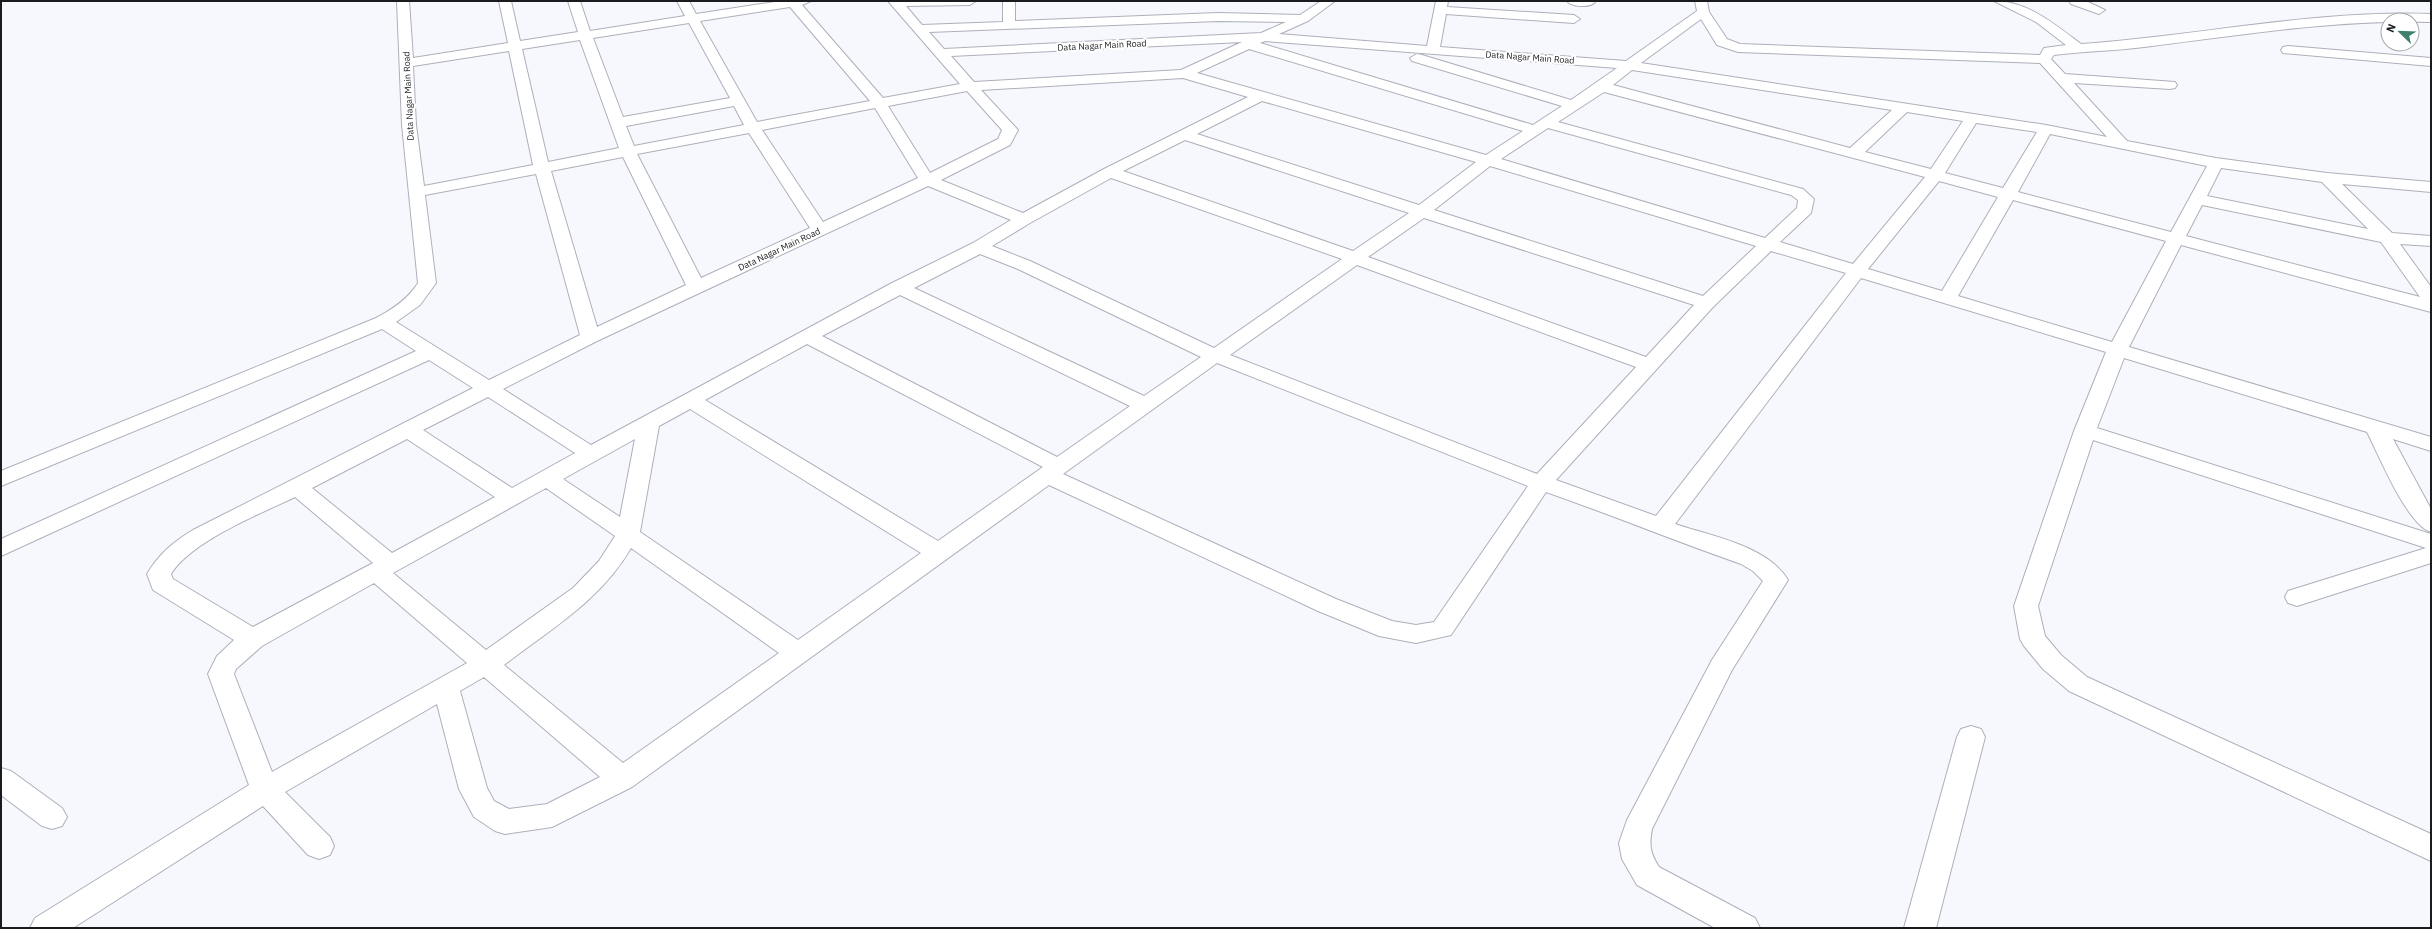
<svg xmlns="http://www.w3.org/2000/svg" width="2432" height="929" font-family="'IBM Plex Sans',sans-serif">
  <rect width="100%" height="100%" fill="#f6f8fe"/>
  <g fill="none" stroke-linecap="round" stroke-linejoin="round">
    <g stroke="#adb0ba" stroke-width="2">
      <path id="street" d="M397 1H409L413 58 508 43 499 1H511L520 41 578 32 568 1H580L590 31 685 16 677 1H689L696 14 781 1H811L802 5 883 98 960 84 888 1H976L970 5 906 6 922 25 1003 22V1H1015V21L1218 13 1300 15 1321 1H1335L1308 21 1279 34 1427 46 1436 1H1448L1447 7 1574 15 1580 19 1574 23 1446 14 1440 47 1626 61 1697 11 1695 1H1707L1709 12 1727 39 1740 44 2040 55 2044 48 2066 45 2036 22 1994 1C2028 1 2054 24 2081 44 2198 36 2313 10 2431 14V22C2337 19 2240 35 2144 47 2114 51 2084 51 2054 55L2051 59 2065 74 2175 82 2177 85 2175 88 2170 89 2074 83 2127 141 2216 158 2327 173 2431 182V192L2342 184 2392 233 2431 236V246L2400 244 2431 287V312L2181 245 2129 347 2431 437V451L2393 439 2431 509V532C2407 525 2379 455 2367 432L2124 358 2097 428 2431 534V563L2297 606 2288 603 2285 597 2288 591 2426 548 2093 440 2038 606 2045 636 2061 655 2087 677 2431 834V861L2069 691 2043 669 2024 646 2020 639 2014 606 2074 431 2106 352 1861 278 1675 524C1711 536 1768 546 1788 580L1732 670 1652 829C1649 845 1650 853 1659 867L1755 918 1760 928H1715L1637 885 1622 859 1619 843 1627 820 1712 660 1763 581 1753 571 1741 564C1675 541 1612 515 1546 492L1451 635 1416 643 1379 636 1318 611 1049 485 632 787 552 827 505 834 495 831 474 817 459 789 437 704 285 792 330 837 334 846 330 855 319 859 308 855 263 806 73 928H30L35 918 249 785 208 674 217 656 234 640 153 590 147 574C159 554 173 542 193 530L473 388 429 360 1 556V539L416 351 382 329 1 486V471L376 318C393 309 408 299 418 283L402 125ZM790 7 870 101 757 122 700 21ZM1701 19 1717 45 1738 52 2040 63 2107 137 2046 125 1641 63ZM1218 21 1286 22 1261 33 944 49 929 32ZM689 23 730 98 623 117 593 38ZM580 40 619 148 548 162 522 49ZM1265 41 1617 68 1571 100 1422 55 1417 54 1410 58 1412 61 1562 106 1533 125 1260 43ZM1242 42 1181 70 974 82 951 56ZM1249 49 1523 131 1486 155 1197 73ZM509 51 533 165 424 186 416 125 413 66ZM1632 70 1892 110 1850 148 1613 85ZM1183 78 1248 97 1104 169 1023 213 941 180 1010 145 1018 130 981 90ZM967 91 1002 130 998 139 930 173 888 106ZM1604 92 1925 177 1853 264 1780 242 1811 213 1814 199 1803 189 1558 122ZM1262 101 1476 162 1419 205 1197 134ZM734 106 744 125 634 146 626 126ZM875 108 918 178 823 222 762 130ZM1907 112 1963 121 1931 169 1865 152ZM1976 123 2037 132 2003 188 1945 173ZM1548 128 1791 195 1798 200 1797 208 1765 238 1501 159ZM749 133 810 228 701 278 637 154ZM2050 134 2207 166 2171 232 2018 192ZM1185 140 1409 213 1353 251 1123 171ZM623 157 686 285 597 327 551 171ZM1490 166 1756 246 1703 296 1434 210ZM2221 168 2322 182 2368 229 2207 196ZM536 174 580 335 489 380 396 322 420 305 436 283 425 195ZM1111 178 1342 259 1214 348 1030 261 992 246 1030 223ZM1939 181 1998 197 1942 291 1868 269ZM928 186 1011 220 973 243 892 283 591 445 503 389 597 341ZM2013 200 2166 241 2112 342 1958 296ZM2202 205 2381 242 2420 297 2186 236ZM1424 218 1694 305 1646 357 1368 257ZM1771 251 1846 273 1656 516 1556 480 1713 307ZM980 254 1018 269 1201 357 1144 396 914 288ZM1357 265 1636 367 1537 474 1230 355ZM900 295 1130 406 1057 457 822 336ZM807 344 1043 467 938 541 705 400ZM1217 363 1528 486 1434 622 1416 625 1392 621 1336 599 1063 474ZM488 397 575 453 512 488 423 430ZM690 409 921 553 798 640 640 532 659 426ZM407 439 495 497 392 553 312 488ZM635 439 620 517 563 479ZM546 488 615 536 599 561 573 588 486 650 393 573ZM295 497 373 563 253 627 173 579 171 574C191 541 260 514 295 497ZM631 548 779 653 623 763 504 665C552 628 600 601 631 548ZM374 583 467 663 272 772 234 674 236 669 262 646ZM484 677 600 777 547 804 509 809 494 801 487 788 460 691Z
        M1567 1H1594L1595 2C1590 8 1571 7 1567 1Z
        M2069 1H2086L2105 10 2099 14 2071 4Z
        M2288 46 2431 58V66L2283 53 2281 50 2283 47Z
        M1971 726 1981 729 1985 737 1936 928H1904L1957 737 1961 729Z
        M1 768 11 771 62 808 67 817 62 826 52 829 42 826 1 795Z"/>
    </g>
    <use href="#street" fill="#fff" fill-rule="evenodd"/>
  </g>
  <g text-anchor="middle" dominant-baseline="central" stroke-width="4" stroke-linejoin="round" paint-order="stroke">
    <g font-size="9" fill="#1a1b1f" stroke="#fff">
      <text transform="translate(1102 45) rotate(-3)">Data Nagar Main Road</text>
      <text transform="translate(1530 57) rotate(4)">Data Nagar Main Road</text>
      <text transform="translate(408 96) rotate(-93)">Data Nagar Main Road</text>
      <text transform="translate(779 249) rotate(-25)">Data Nagar Main Road</text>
    </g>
  </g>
  <rect width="2432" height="929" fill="none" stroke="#1a1b1f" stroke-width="4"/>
  <g transform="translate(2400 32) rotate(293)"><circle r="19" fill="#ffffff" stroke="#a3a4a5"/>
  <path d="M0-3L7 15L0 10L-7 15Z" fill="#3f7f6e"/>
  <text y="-6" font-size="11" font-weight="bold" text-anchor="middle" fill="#1a1b1f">N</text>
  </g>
</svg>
